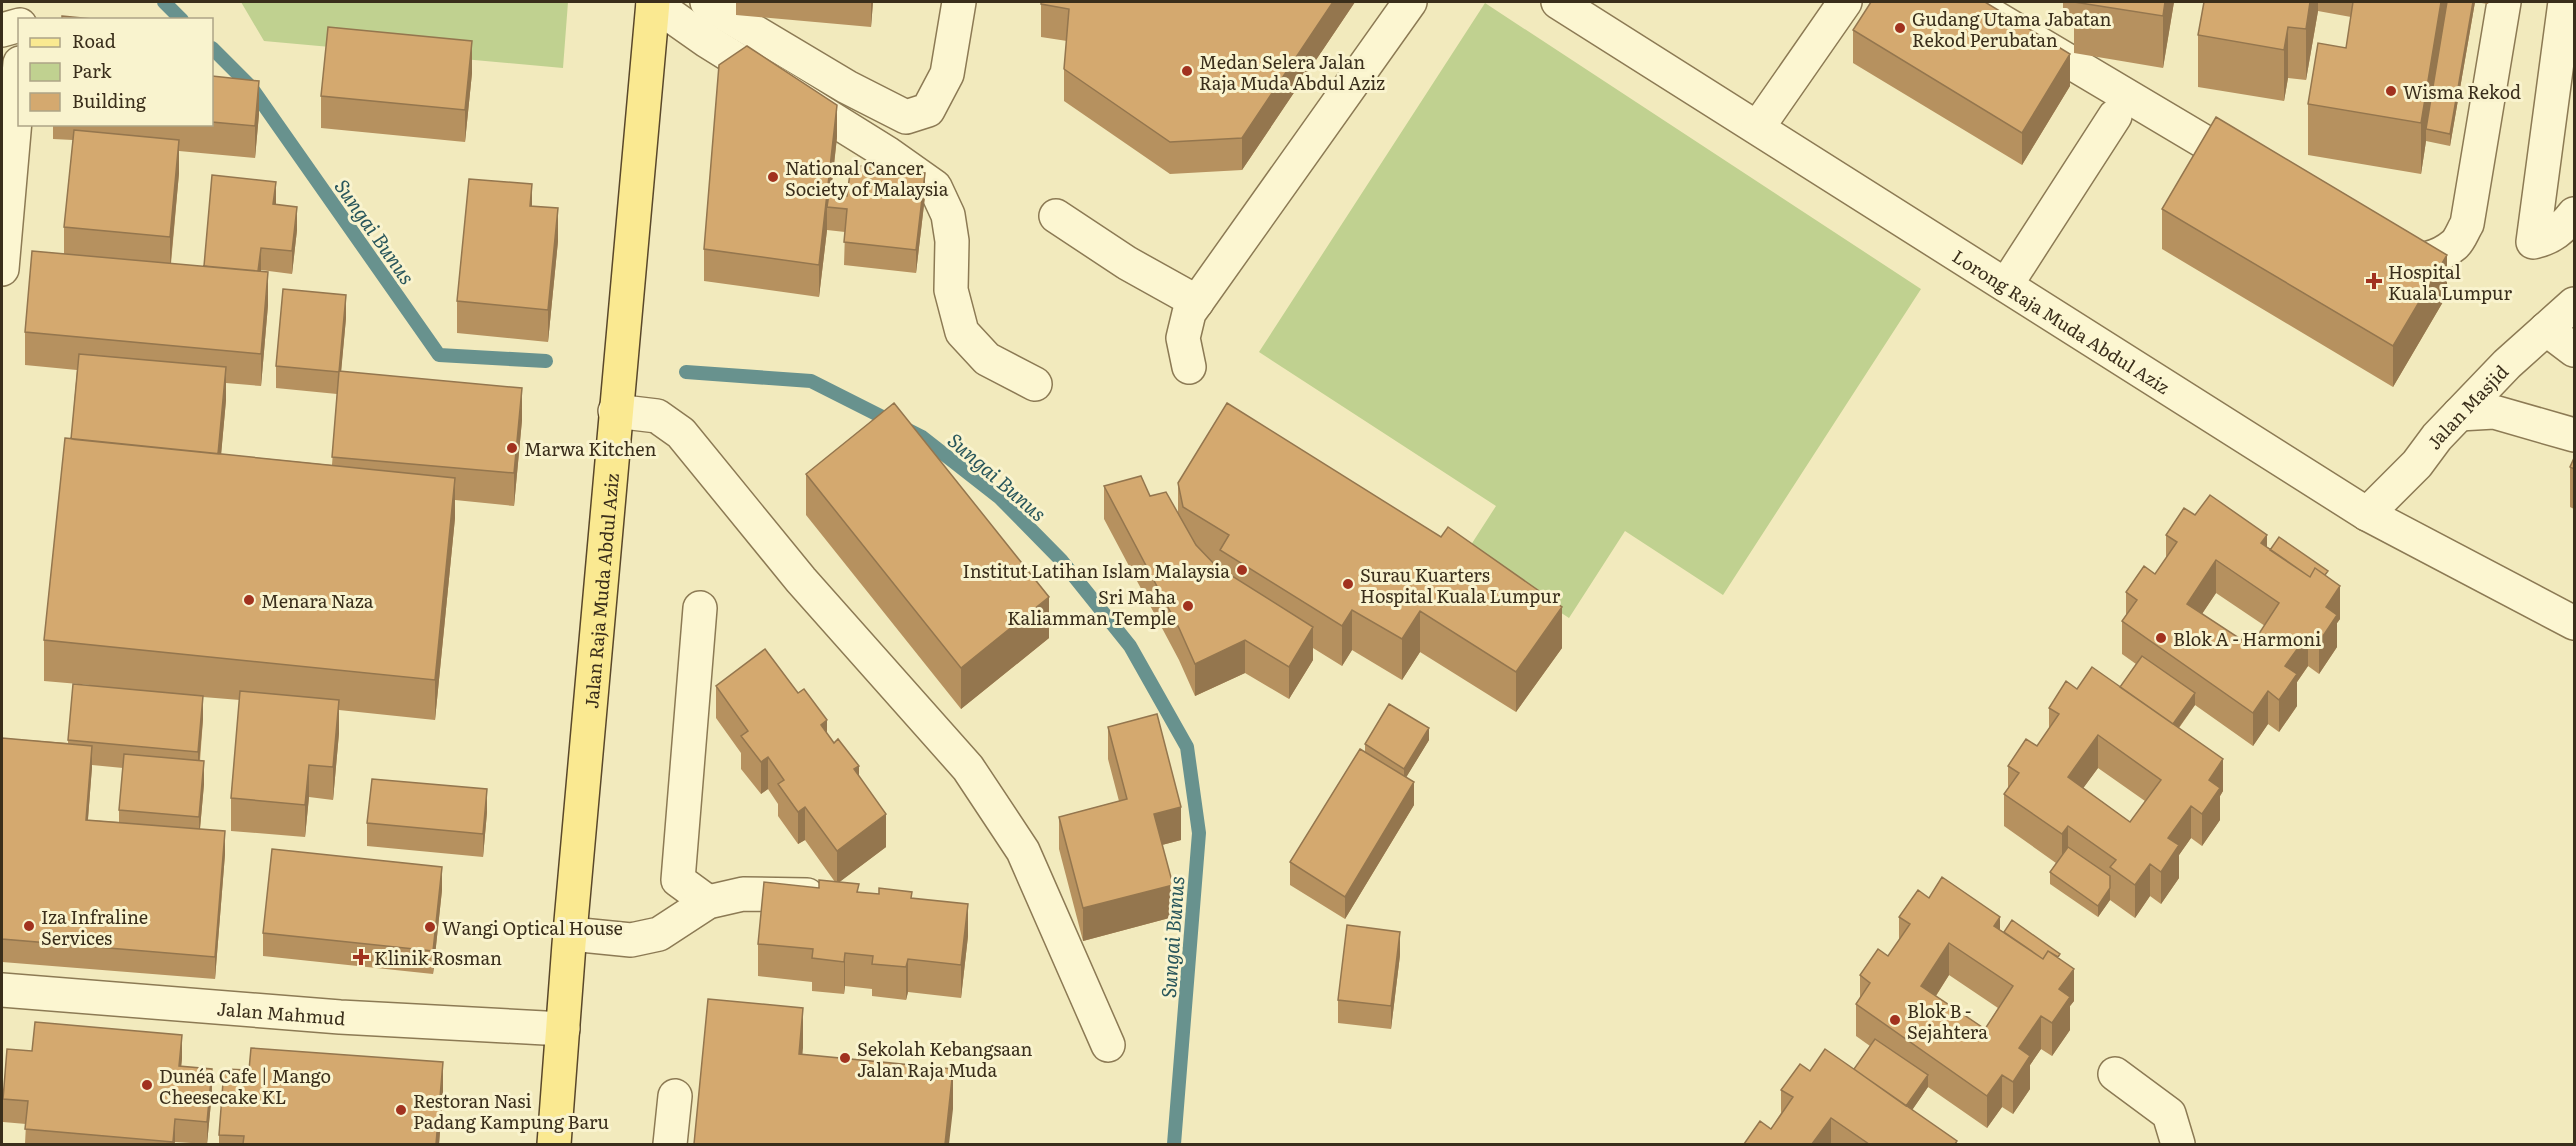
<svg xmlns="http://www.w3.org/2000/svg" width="2576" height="1146" font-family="Literata,serif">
  <rect width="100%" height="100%" fill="#f2eabd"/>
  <path fill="#c0d190" d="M241 2H568L563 68 264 41Z
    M1485 3 1921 289 1723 595 1625 531 1569 618 1467 551 1496 506 1259 352Z"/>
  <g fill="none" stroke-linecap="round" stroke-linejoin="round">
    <path stroke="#68928e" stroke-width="14" d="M164 2 182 20
      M212 48 251 87 439 355 546 361
      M686 372 811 381 922 437 1000 498 1061 560 1130 646 1187 747 1199 833 1174 1144"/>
    <g stroke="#8c7a54" stroke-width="36">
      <g id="minor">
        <path d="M707 2 713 7 847 87 906 117 928 110 947 74 959 2"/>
        <path id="s1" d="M1558 2 2367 514 2574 623"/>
        <path d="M1969 2 2240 163"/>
        <path d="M2565 2 2533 242C2552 238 2562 229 2574 214"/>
        <path d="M653 3 707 41 887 153 935 187 948 215 952 241 951 290 962 332 987 359 1035 384"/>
        <path d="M2 30 20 25"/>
        <path d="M1758 127 1845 2"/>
        <path d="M1056 216 1127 263 1197 302"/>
        <path d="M2399 255C2416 265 2440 257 2454 245 2460 240 2463 230 2467 224L2504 2"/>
        <path d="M2 269 20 63"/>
        <path d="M2006 285 2115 116"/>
        <path d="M2546 329 2574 350"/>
        <path d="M1189 367 1183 338 1189 313 1410 2"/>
        <path d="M615 411 657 416 681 433 801 580 968 768 1023 851 1108 1045"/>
        <path d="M2459 414 2494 412 2574 435"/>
        <path id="s2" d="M2367 514 2417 464 2437 437 2507 364 2574 304"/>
        <path d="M700 608 678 880 708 902"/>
        <path d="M571 934 631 940 659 934 708 902 743 894 807 895"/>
        <path id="s3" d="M2 990 340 1017 563 1029"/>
        <path d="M2115 1074 2169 1114 2178 1144"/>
        <path d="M670 1144 675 1096"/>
      </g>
    </g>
    <g stroke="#59472a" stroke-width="36">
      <g id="major">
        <path id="s4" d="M554 1144 569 944 653 2"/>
      </g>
    </g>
    <use href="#minor" stroke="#fcf6d1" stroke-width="33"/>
    <use href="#major" stroke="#fae991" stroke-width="33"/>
  </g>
  <path fill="#b6915f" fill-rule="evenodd" d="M736 2H873L871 27 736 15Z
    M1041 2H1355L1242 170 1170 174 1064 101V69L1067 41 1041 37Z
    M2063 2H2174L2163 68 2074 53V22L2063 20Z
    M2204 2H2489L2488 4 2475 2 2450 146 2426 141 2421 174 2308 155V104L2346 48 2351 17 2318 11 2306 80 2288 78 2284 101 2198 87V35Z
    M1853 30 2070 86 2022 165 1853 63Z
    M472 73 465 142 321 128V96Z
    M212 76 259 114 255 158 179 151V173L171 264 204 267 276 205 297 230 292 274 261 270 268 305 261 386 226 383V400L221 454 332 465 337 394 276 388V366L346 318 341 371 522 420 514 506 455 500V518L435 720 339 710V733L333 800 309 797 305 837 231 831V798L240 700 203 697V719L200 761 204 784 200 829 225 854 215 979 2 962V738L68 743V740L90 685 44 681V640L71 439 77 370 25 365V332L64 254V227L73 140 53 139V124H212ZM92 765 123 768 119 810V822L88 820Z
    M837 137 831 194 847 196H925L916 273 844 265 845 232 827 230 819 297 704 281V249Z
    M532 206 558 241 548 342 457 333V301Z
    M2162 209 2447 295 2393 387 2162 249Z
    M2574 458V509L2570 507V467Z
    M806 474 1049 638 961 709 806 515Z
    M1178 483 1562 648 1516 712 1420 652 1402 680 1352 650 1342 666 1313 648V660L1289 699 1245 673 1195 696 1179 660 1104 519V486L1150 496 1178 514Z
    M2195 515 2267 547 2328 577 2340 619 2337 623V647L2319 674 2308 666 2297 682V706L2279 732 2268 724 2253 746 2195 705 2179 728 2223 791 2220 796V820L2202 846 2191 838 2179 855V878L2161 904 2150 896 2135 918 2110 900 2098 917 2050 884V872L2056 863 2004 826V794L2008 788V766L2037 746 2049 730V708L2077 689 2120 687 2136 664 2122 654V621L2126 615V592L2155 574 2166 558V535ZM2216 593 2265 626 2251 646 2202 614ZM2098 768 2145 801 2130 822 2083 788Z
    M716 686 827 734 859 776 886 847 839 882 859 892 912 898 968 936 961 998 908 992 906 1000 872 996V989L845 986 844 994 812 991V982L758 976V944L819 888 835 882 805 840 798 844 778 816V804L768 789 761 794 741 769V753L716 718Z
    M1108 727 1181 840 1162 845 1173 917 1083 941 1059 849V817L1119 801 1108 759Z
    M1429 740 1406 777 1414 805 1345 919 1290 885V862L1365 752V744Z
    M487 812 483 857 367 846V823Z
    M442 890 433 974 263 956V933Z
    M1929 898 2000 930 2060 959 2074 1001 2070 1006V1030L2052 1056 2041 1049 2030 1065V1089L2013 1114 2002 1107 1987 1128 1928 1087 1912 1110 1957 1144H1744L1771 1129 1781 1113V1090L1810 1071 1854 1069 1870 1046 1856 1036V1004L1860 998V975L1888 956 1899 940V917ZM1949 975 1998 1008 1985 1029 1936 996Z
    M1400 955 1391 1029 1338 1023V1000Z
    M32 1051 182 1058 181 1067 212 1092 207 1144 175 1142 174 1144H25L26 1124 3 1122V1099Z
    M443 1095 439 1144H219V1135Z"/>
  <path fill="#94764e" d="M871 2H873L871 27Z
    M1333 2H1355L1242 170V138Z
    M2165 2H2174L2163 68V16Z
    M2310 2H2318V11L2306 80V29Z
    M2441 2H2450L2426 129V141L2421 174V123Z
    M2473 2H2475L2450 146V134Z
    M2288 27V78L2284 101V50Z
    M472 41V73L465 142V110Z
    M2070 54V86L2022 165V133Z
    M259 81V114L255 158V126Z
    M837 105V137L829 208 827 207V230L819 297V265Z
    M179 140V173L170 270V237Z
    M925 173V196L916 273V250Z
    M276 182V205L273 204Z
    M532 184V217L530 206Z
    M297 207V230L292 274V251Z
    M558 208V241L548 342V310Z
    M261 248V270L258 294V271Z
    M2447 255V295L2393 387V346Z
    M268 272V305L261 386V354Z
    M346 295V318L339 395V372Z
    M226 367V400L218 489V456Z
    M522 388V420L514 506V473Z
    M455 478V518L435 720V680Z
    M2267 535V567L2261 543Z
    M2216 560V593L2187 636V604Z
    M2340 586V619L2337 623V647L2319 674V642L2326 607Z
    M1049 597V638L961 709V668Z
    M1562 607V648L1516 712V672Z
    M1352 610V650L1342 666V626Z
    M1420 611V652L1402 680V639Z
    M1313 627V660L1289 699V667Z
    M2308 634V666L2297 682V706L2279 732V700L2285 666Z
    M1245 640V673L1195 696V664Z
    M2268 691V724L2253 746V713Z
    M2195 693V705L2163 749V737Z
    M203 696V719L198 775V752Z
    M339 700V733L333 800V767Z
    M827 720V753L821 725Z
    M1429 728V740L1404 781V769Z
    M2098 735V768L2068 809V777Z
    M92 746V768L86 842V820Z
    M768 757V789L761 794V762Z
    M2223 759V791L2220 796V820L2202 846V814L2209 780Z
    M204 761V784L199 839V817Z
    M309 765V797L305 837V805Z
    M859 766V799L854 769Z
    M1414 782V805L1345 919V897Z
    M487 789V812L483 857V834Z
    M2191 806V838L2179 855V878L2161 904V872L2168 838Z
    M805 807V840L798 844V812Z
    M1181 807V840L1154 847V814Z
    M886 814V847L837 884V851Z
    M2068 826V858L2062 867V834Z
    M225 831V854L215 979V957Z
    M2150 864V896L2135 918V885Z
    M442 867V890L433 974V951Z
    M1173 885V917L1083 941V908Z
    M2110 888V900L2098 917V906Z
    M968 904V936L961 998V965Z
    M2000 917V950L1994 926Z
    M1400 932V955L1391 1029V1006Z
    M1949 943V975L1921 1019V986Z
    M845 953V986L844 994V962Z
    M908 959V992L906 1000V967Z
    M2074 969V1001L2070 1006V1030L2052 1056V1023L2059 989Z
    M803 1008V1048L799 1094V1054Z
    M2041 1016V1049L2030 1065V1089L2013 1114V1082L2019 1048Z
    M182 1035V1058L179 1089V1066Z
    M443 1062V1095L439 1144H436Z
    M212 1069V1092L207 1144V1122Z
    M953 1069V1109L949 1144H945Z
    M1928 1075V1087L1897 1132V1120Z
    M2002 1075V1107L1987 1128V1096Z
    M1831 1118V1144H1812Z
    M175 1119V1142L174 1144H173Z"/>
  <path fill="#d4a96f" stroke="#94764e" stroke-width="1.5" fill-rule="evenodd" d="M1041 2H1333L1242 138 1170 142 1064 69 1069 9 1041 4Z
    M1871 2H1985L2070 54 2022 133 1853 30Z
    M2074 2H2165L2163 16Z
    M2204 2H2310L2306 29 2288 27 2284 50 2198 35Z
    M2353 2H2441L2421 123 2308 104 2318 43 2346 48Z
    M2447 2H2473L2450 134 2426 129Z
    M62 16 103 20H62Z
    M328 27 472 41 465 110 321 96Z
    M747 46 837 105 819 265 704 249 719 65Z
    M212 76 259 81 255 126 212 122Z
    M2216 117 2447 255 2393 346 2162 209Z
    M74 130 179 140 170 237 64 227Z
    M851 165 925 173 916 250 844 242 847 209 827 207 829 194 847 196Z
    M212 175 276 182 273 204 297 207 292 251 261 248 258 271 204 266Z
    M469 179 532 184 530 206 558 208 548 310 457 301Z
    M32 251 268 272 261 354 25 332Z
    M283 289 346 295 339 372 276 366Z
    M79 354 226 367 218 454 71 439Z
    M339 371 522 388 514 473 332 457Z
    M894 403 1049 597 961 668 806 474Z
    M1227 403 1441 537 1448 527 1562 607 1516 672 1420 611 1402 639 1352 610 1342 626 1220 550 1229 535 1183 507 1178 483Z
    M65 438 455 478 435 680 44 640Z
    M2574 458V469L2570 467Z
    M1141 476 1150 496 1166 492 1196 545 1216 566 1313 627 1289 667 1245 640 1195 664 1179 628 1104 486Z
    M2210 495 2267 535 2261 543 2310 577 2315 568 2340 586 2326 607 2337 615 2319 642 2308 634 2285 666 2297 674 2279 700 2268 691 2253 713 2122 621 2137 600 2126 592 2144 566 2155 574 2177 542 2166 535 2184 508 2195 515ZM2216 560 2279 603 2251 646 2187 604Z
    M2279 537 2328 571 2325 575 2315 568 2310 577 2270 550Z
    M765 649 798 693 804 689 827 720 821 725 834 743 838 739 859 766 854 769 886 814 837 851 805 807 798 812 778 784 784 780 768 757 761 762 741 736 748 731 716 686Z
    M2142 656 2195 693 2173 724 2120 687Z
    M2092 667 2223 759 2209 780 2220 788 2202 814 2191 806 2168 838 2179 845 2161 872 2150 864 2135 885 2110 867 2116 860 2068 826 2062 834 2004 794 2019 773 2008 766 2026 739 2037 746 2059 714 2049 708 2066 681 2077 689ZM2098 735 2161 780 2130 822 2068 777Z
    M73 684 203 696 198 752 68 740Z
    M240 691 339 700 333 767 309 765 305 805 231 798Z
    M1389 704 1429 728 1404 769 1365 744Z
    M1157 714 1181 807 1154 814 1173 885 1083 908 1059 817 1127 799 1108 727Z
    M2 738 92 746 86 820 225 831 215 957 2 939Z
    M1360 749 1414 782 1345 897 1290 862Z
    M124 754 204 761 199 817 119 810Z
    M372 779 487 789 483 834 367 823Z
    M2068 847 2110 876V888L2098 906 2050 872Z
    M272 849 442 867 433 951 263 933Z
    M1942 877 2000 917 1994 926 2043 959 2048 951 2074 969 2059 989 2070 997 2052 1023 2041 1016 2019 1048 2030 1056 2013 1082 2002 1075 1987 1096 1856 1004 1870 983 1860 975 1878 949 1888 956 1910 924 1899 917 1918 890 1929 898ZM1949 943 2013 986 1985 1029 1921 986Z
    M819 880 859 884 857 892 879 894V888L912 892 911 898 968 904 961 965 908 959 906 967 872 964 873 956 845 953 844 962 812 958 813 949 758 944 764 882 819 888Z
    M2012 920 2060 954 2058 957 2048 951 2043 959 2004 932Z
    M1347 925 1400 932 1391 1006 1338 1000Z
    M708 999 803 1008 799 1054 953 1069 945 1144H694Z
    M35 1022 182 1035 179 1066 212 1069 207 1122 175 1119 173 1142 25 1129 28 1101 3 1099 7 1049 32 1051Z
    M1875 1039 1928 1075 1906 1106 1854 1069Z
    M251 1048 443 1062 436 1144H243L244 1136 219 1135 224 1069 249 1070Z
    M1825 1049 1957 1141 1955 1144H1869L1831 1118 1812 1144H1744L1760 1121 1771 1129 1793 1097 1781 1090 1800 1064 1810 1071Z"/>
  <g fill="#a1321f" stroke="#f9f3ce" stroke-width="2">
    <circle cx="1900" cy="28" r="6"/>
    <circle cx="1187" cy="71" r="6"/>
    <circle cx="2391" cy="91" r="6"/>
    <circle cx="773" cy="177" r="6"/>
    <path d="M2371 272h6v6h6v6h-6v6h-6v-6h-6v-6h6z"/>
    <circle cx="512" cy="448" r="6"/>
    <circle cx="1242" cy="570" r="6"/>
    <circle cx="1348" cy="584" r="6"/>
    <circle cx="249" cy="600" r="6"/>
    <circle cx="1188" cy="606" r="6"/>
    <circle cx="2161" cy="638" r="6"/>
    <circle cx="29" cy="926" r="6"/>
    <circle cx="430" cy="927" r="6"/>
    <path d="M358 948h6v6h6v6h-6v6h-6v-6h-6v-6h6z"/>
    <circle cx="1895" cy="1020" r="6"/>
    <circle cx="845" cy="1058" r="6"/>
    <circle cx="147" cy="1085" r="6"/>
    <circle cx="401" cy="1110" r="6"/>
  </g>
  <g text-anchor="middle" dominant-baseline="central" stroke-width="6" stroke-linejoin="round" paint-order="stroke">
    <g font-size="18" fill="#3a2e1b" stroke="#f9f3ce" text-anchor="start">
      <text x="1912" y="18">Gudang Utama Jabatan<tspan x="1912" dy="21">Rekod Perubatan</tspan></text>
      <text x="1199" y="61">Medan Selera Jalan<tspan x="1199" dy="21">Raja Muda Abdul Aziz</tspan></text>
      <text x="2403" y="91">Wisma Rekod</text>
      <text x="785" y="167">National Cancer<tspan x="785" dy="21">Society of Malaysia</tspan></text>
      <text x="2388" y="271">Hospital<tspan x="2388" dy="21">Kuala Lumpur</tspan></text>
      <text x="524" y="448">Marwa Kitchen</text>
      <text x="1230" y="570" text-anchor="end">Institut Latihan Islam Malaysia</text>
      <text x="1360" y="574">Surau Kuarters<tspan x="1360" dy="21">Hospital Kuala Lumpur</tspan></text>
      <text x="1176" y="596" text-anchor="end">Sri Maha<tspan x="1176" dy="21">Kaliamman Temple</tspan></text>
      <text x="261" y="600">Menara Naza</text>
      <text x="2173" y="638">Blok A - Harmoni</text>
      <text x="41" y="916">Iza Infraline<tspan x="41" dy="21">Services</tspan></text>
      <text x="442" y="927">Wangi Optical House</text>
      <text x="374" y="957">Klinik Rosman</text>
      <text x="1907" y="1010">Blok B -<tspan x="1907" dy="21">Sejahtera</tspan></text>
      <text x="857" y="1048">Sekolah Kebangsaan<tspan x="857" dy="21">Jalan Raja Muda</tspan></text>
      <text x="159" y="1075">Dunéa Cafe | Mango<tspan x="159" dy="21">Cheesecake KL</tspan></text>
      <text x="413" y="1100">Restoran Nasi<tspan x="413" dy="21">Padang Kampung Baru</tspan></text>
    </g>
    <g font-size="18" fill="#3a2e1b" stroke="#f9f3ce">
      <text stroke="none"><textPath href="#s1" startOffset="596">Lorong Raja Muda Abdul Aziz</textPath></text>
      <text stroke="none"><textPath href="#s2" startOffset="147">Jalan Masjid</textPath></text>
      <text stroke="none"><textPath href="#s4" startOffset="555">Jalan Raja Muda Abdul Aziz</textPath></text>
      <text stroke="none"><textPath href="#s3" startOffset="280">Jalan Mahmud</textPath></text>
    </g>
    <g font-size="20" font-style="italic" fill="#28565b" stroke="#f9f3ce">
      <text transform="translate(376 231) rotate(55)">Sungai Bunus</text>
      <text transform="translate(998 476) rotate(41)">Sungai Bunus</text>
      <text transform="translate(1171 937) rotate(-86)">Sungai Bunus</text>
    </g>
  </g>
  <rect width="2576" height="1146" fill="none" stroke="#3a2e1b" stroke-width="6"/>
  <rect x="18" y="18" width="195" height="108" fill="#f9f3ce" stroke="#ada486" stroke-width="1.5"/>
  <rect x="30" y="38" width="30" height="9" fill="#fae991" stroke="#ada486" stroke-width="1.5"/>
  <text x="72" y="48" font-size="18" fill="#3a2e1b">Road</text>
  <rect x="30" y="63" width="30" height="18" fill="#c0d190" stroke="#ada486" stroke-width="1.5"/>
  <text x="72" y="78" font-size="18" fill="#3a2e1b">Park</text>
  <rect x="30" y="93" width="30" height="18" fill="#d4a96f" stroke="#ada486" stroke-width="1.5"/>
  <text x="72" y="108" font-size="18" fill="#3a2e1b">Building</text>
</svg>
